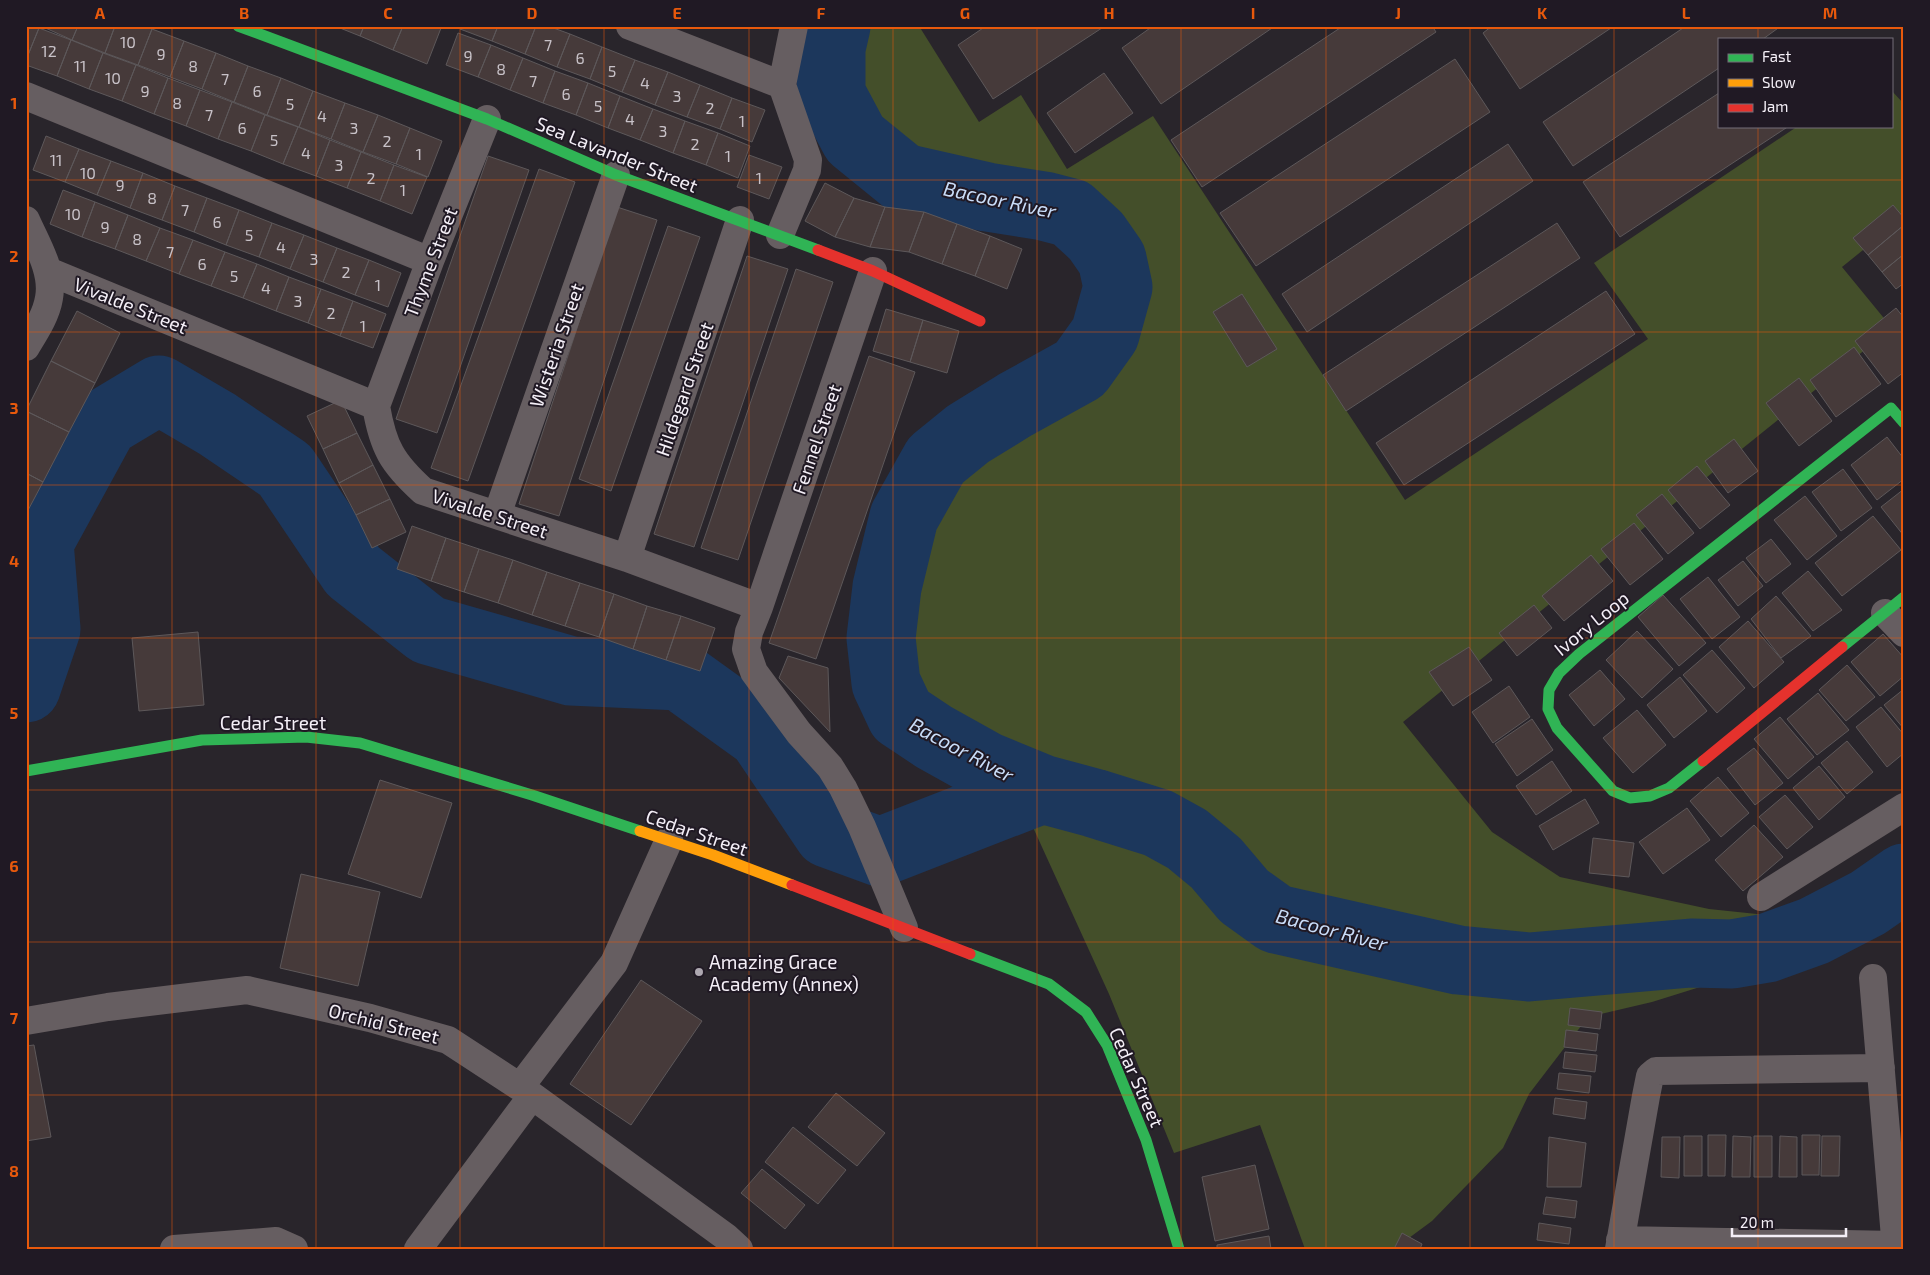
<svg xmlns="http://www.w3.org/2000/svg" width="1930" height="1275" font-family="'Exo 2',sans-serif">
  <rect width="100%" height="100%" fill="#29252b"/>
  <path fill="#444f2a" d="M812 26H919L979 122 1021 95 1067 169 1153 116 1405 500 1648 339 1594 263 1798 126H1891V90L1904 104V217L1842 267 1892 328 1403 722 1492 832 1560 877 1709 909 1776 916 1904 844V900L1839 937 1764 967 1652 1002 1588 1017 1529 1094 1503 1148 1432 1221 1394 1249H1305L1260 1125 1174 1153 1109 994 1021 801 975 776 930 746 892 713 867 672 863 630 892 505 917 451 954 420 1059 362 1093 323 1104 294 1093 263 1067 239 964 210 891 186 852 165 814 105 810 38Z"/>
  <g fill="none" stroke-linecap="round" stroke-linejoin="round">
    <path stroke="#1c375c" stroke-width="69" d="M836 26 831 48V94L855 139 903 178 987 197 1044 206 1071 213 1096 236 1112 259 1118 287 1105 334 1080 369 1015 405 968 434 936 460 904 517 887 587 881 638 886 683 901 715 934 737 986 766 1042 789 1094 803 1158 823 1187 839 1216 863 1244 896 1276 919 1458 960 1529 967 1691 953 1732 954 1767 948 1814 931 1868 903 1904 878
      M26 688 46 629 39 542 104 423 159 390 217 424 285 470 353 571 428 630 571 671 680 676 762 735 828 833 880 852 1042 789"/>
  </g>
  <path fill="#463a3a" stroke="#5d585a" d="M26 26 39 28 26 60Z
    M41 26H78L72 40Z
    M78 26H115L105 53 72 40Z
    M115 26H145L152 29 138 65 105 53Z
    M335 26H364L360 36Z
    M364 26H403L393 50 360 36Z
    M403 26H437L441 28 427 64 393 50Z
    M461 26H498L492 41 460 29Z
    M498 26H536L525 54 492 41Z
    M536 26H548L570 34 557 67 525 54Z
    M986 26H1105L993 99 958 45Z
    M1153 26H1275L1161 104 1122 48Z
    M1343 26H1432L1436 32 1202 187 1171 140Z
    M1492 26H1614L1520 89 1483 33Z
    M1686 26H1781L1763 39H1719V68L1573 166 1543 122Z
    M39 28 71 40 57 76 26 65V60Z
    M152 29 184 41 170 77 138 65Z
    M458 33 491 45 478 77 446 65Z
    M570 34 602 47 590 79 557 67Z
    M71 40 103 53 89 89 57 76Z
    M184 41 216 53 202 89 170 77Z
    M491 45 523 58 510 90 478 77Z
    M602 47 635 60 622 92 590 79Z
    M103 53 136 65 122 101 89 89Z
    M216 53 248 66 234 102 202 89Z
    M523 58 555 71 543 103 510 90Z
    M1455 59 1490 112 1256 266 1220 213Z
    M635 60 668 72 655 105 622 92Z
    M136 65 168 78 154 114 122 101Z
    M248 66 281 78 267 115 234 102Z
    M555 71 588 83 576 115 543 103Z
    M668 72 700 85 687 117 655 105Z
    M1104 73 1133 113 1075 153 1047 113Z
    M168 78 200 90 186 126 154 114Z
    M281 78 313 91 299 127 267 115Z
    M588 83 620 96 608 128 576 115Z
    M700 85 732 98 720 129 687 117Z
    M200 90 232 102 218 139 186 126Z
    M313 91 345 103 331 139 299 127Z
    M1719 93V126H1789L1620 237 1583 182Z
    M620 96 653 109 640 140 608 128Z
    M732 98 765 110 752 142 720 129Z
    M232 102 265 115 251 151 218 139Z
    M345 103 378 115 363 152 331 139Z
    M653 109 685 121 673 153 640 140Z
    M265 115 298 127 283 164 251 151Z
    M378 115 410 128 396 164 363 152Z
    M685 121 718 133 706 165 673 153Z
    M298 127 330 140 316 176 283 164Z
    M410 128 442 141 428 177 396 164Z
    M718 133 750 146 738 178 706 165Z
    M46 136 79 149 65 182 33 170Z
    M330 140 361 152 347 188 316 176Z
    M1508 144 1533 181 1307 332 1282 294Z
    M79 149 111 161 97 195 65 182Z
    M361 152 394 165 380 201 347 188Z
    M749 155 782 167 769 199 737 187Z
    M488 156 529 170 437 433 396 419Z
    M111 161 143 173 130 208 97 195Z
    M394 165 427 177 412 214 380 201Z
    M539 169 575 182 468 481 431 468Z
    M143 173 175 186 162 220 130 208Z
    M825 183 854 198 835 237 805 221Z
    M175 186 207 198 194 232 162 220Z
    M63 190 95 202 82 237 50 224Z
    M207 198 239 210 226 245 194 232Z
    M854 198 885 207 870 247 835 237Z
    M95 202 128 215 115 249 82 237Z
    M1893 205 1904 218V225L1868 255 1853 238Z
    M617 207 657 220 559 516 519 504Z
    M885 207 924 212 909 252 870 247Z
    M239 210 272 223 259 257 226 245Z
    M924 212 957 224 942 264 909 252Z
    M128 215 160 228 146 261 115 249Z
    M272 223 304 235 290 269 259 257Z
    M1557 223 1580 258 1346 411 1323 375Z
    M957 224 990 236 975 276 942 264Z
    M1904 225V254L1882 272 1868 255Z
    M668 226 700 237 611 491 579 479Z
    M160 228 193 240 179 274 146 261Z
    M304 235 337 248 323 282 290 269Z
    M990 236 1022 249 1007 289 975 276Z
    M193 240 225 252 211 286 179 274Z
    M337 248 369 260 355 295 323 282Z
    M225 252 257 264 243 298 211 286Z
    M1904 254V283L1896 289 1882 272Z
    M747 256 788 269 694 547 654 534Z
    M369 260 401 273 388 307 355 295Z
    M257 264 289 277 276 311 243 298Z
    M796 269 833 282 738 560 701 548Z
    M289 277 321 289 308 323 276 311Z
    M321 289 353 301 340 336 308 323Z
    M1606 291 1635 334 1404 485 1376 443Z
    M1242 294 1277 349 1247 367 1213 312Z
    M353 301 386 314 373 348 340 336Z
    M1896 308 1904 318V372L1888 384 1855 341Z
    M886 309 923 320 910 362 873 351Z
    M77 311 120 333 95 383 51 361Z
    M923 320 959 331 947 373 910 362Z
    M1854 347 1881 384 1836 417 1810 380Z
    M869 356 915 372 816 659 769 643Z
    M51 361 95 383 69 432 26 411Z
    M1799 378 1832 421 1799 446 1766 403Z
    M341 400 357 433 323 449 307 416Z
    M26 411 69 432 43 482 26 473Z
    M357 433 373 465 339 483 323 449Z
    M1887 437 1904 459V479L1877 500 1851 465Z
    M1734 439 1758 471 1728 493 1705 461Z
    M373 465 390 499 356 515 339 483Z
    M1697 466 1730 505 1700 529 1668 490Z
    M1843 469 1872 508 1841 531 1812 492Z
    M26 473 43 482 26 514Z
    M1904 489V536L1881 507Z
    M1662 494 1694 533 1668 554 1636 515Z
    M1805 496 1837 536 1807 560 1774 520Z
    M390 499 406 532 372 548 356 515Z
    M1873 516 1901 550 1842 596 1815 563Z
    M1634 523 1663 559 1630 585 1601 549Z
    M412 526 446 538 431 581 397 569Z
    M446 538 479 549 464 592 431 581Z
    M1771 539 1791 564 1766 583 1746 558Z
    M479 549 513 560 498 603 464 592Z
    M1591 555 1613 581 1564 621 1542 596Z
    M513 560 547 572 532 615 498 603Z
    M1743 561 1763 586 1738 606 1718 580Z
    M1808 571 1842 610 1813 631 1782 593Z
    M547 572 580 583 565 626 532 615Z
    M1708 577 1740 617 1712 639 1680 599Z
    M580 583 614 594 599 637 565 626Z
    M614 594 647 606 633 649 599 637Z
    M1663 595 1706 643 1679 666 1638 617Z
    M1776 596 1811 636 1781 658 1751 619Z
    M1534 605 1552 628 1517 656 1499 633Z
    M647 606 681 616 666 660 633 649Z
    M681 616 715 628 700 671 666 660Z
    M1748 621 1784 662 1754 688 1719 647Z
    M1637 631 1673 669 1642 698 1606 660Z
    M198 632 204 705 139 711 132 638Z
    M1883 634 1904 658V676L1880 696 1851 662Z
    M1469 647 1492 680 1453 706 1429 672Z
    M1712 650 1745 688 1717 713 1683 675Z
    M788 656 828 668 830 732 779 678Z
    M1847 665 1875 697 1846 721 1819 690Z
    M1600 670 1625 699 1594 726 1569 695Z
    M1680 677 1707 711 1674 738 1647 705Z
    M1509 686 1530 717 1493 743 1472 712Z
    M1904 689V729L1884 705Z
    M1818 693 1849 730 1817 755 1787 719Z
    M1881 707 1904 735V753L1887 767 1856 727Z
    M1637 710 1666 745 1633 773 1603 738Z
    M1780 717 1814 757 1788 779 1754 739Z
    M1532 719 1553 750 1517 776 1495 744Z
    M1847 741 1873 772 1847 794 1821 763Z
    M1754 748 1783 783 1755 805 1727 769Z
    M1552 761 1572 791 1536 815 1516 786Z
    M1819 766 1845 797 1819 820 1793 788Z
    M1718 777 1749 813 1721 837 1690 801Z
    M380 780 452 803 421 898 348 874Z
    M1785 795 1813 827 1787 849 1759 817Z
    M1585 799 1599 823 1553 850 1539 826Z
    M1687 808 1710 840 1663 874 1639 842Z
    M1754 825 1783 857 1743 891 1715 860Z
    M1593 838 1634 843 1629 877 1589 873Z
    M301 874 380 892 358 986 280 968Z
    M641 980 702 1021 631 1125 570 1084Z
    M1570 1008 1602 1012 1600 1029 1568 1025Z
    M1566 1030 1598 1034 1596 1051 1564 1047Z
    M34 1045 51 1137 26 1141V1046Z
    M1565 1052 1597 1055 1595 1072 1563 1068Z
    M1559 1073 1591 1076 1589 1093 1557 1089Z
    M836 1093 885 1133 857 1166 808 1127Z
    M1555 1098 1587 1102 1585 1119 1553 1114Z
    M793 1127 846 1170 818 1204 765 1162Z
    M1708 1135H1726L1725 1176H1708Z
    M1802 1135H1820L1819 1175H1802Z
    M1684 1136H1702V1176H1684Z
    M1733 1136 1751 1137 1750 1177H1732Z
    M1754 1136H1772V1177H1754Z
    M1780 1136 1797 1137V1177H1779Z
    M1822 1136H1840L1839 1176H1821Z
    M1549 1137 1586 1143 1581 1187H1547Z
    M1662 1137H1680L1679 1178 1661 1177Z
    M1255 1165 1269 1229 1215 1241 1202 1177Z
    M762 1169 805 1205 785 1229 741 1193Z
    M1546 1197 1577 1201 1575 1218 1543 1214Z
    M1539 1223 1571 1228 1569 1244 1537 1240Z
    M1402 1233 1422 1244 1420 1249H1394Z
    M1269 1236 1271 1249H1217V1245Z"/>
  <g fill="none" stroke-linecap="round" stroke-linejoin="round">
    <path stroke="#665e61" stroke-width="28" d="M630 26 782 85
      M26 96 430 261
      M26 220C36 243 54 271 49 298 46 316 35 332 26 347
      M780 235 807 170 808 160 782 85 794 26
      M48 271 376 406
      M873 271 759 607 749 632 746 649 754 672 799 733 830 767 843 788 862 827 904 928
      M376 406C383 447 392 463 423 491L627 558 759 607
      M376 406 430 261 487 119
      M497 515 616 175
      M627 558 740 220
      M1885 613 1904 633
      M1761 897 1904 807
      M1873 978 1896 1249
      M26 1021 108 1007 247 990 370 1018 448 1040 520 1087 726 1237 739 1249
      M520 1087 614 963 669 840
      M1620 1240 1896 1245
      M174 1249 276 1241 294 1249
      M418 1249 532 1096
      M1619 1249 1646 1096 1650 1076 1656 1071 1881 1068"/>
    <path stroke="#30b455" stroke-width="11" d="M238 26 487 119 616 175 818 250
      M1842 647 1904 597
      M1703 761 1669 788 1650 796 1630 798 1613 791 1557 728 1548 709 1549 690 1559 673 1579 654 1891 408 1904 423
      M26 771 202 740 306 737 360 743 532 795 640 831
      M970 954 1049 984 1086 1012 1107 1045 1146 1140 1179 1249"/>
    <path stroke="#ff9f0a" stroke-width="11" d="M640 831 713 855 792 885"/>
    <path stroke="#e5322d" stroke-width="11" d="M818 250 873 271 980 321
      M1703 761 1842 647
      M792 885 970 954"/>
  </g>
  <path fill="none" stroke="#e8590c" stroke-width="1" stroke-opacity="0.55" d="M172 26V1249M316 26V1249M460 26V1249M604 26V1249M749 26V1249M893 26V1249M1037 26V1249M1181 26V1249M1326 26V1249M1470 26V1249M1614 26V1249M1758 26V39M1758 126V1249M26 180H1904M26 332H1904M26 485H1904M26 638H1904M26 790H1904M26 942H1904M26 1095H1904"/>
  <circle fill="#ada8b0" stroke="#201924" stroke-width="2" cx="699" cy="972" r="5"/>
  <g text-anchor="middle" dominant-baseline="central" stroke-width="4" stroke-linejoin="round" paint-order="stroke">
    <g font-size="16" fill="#c8c2c8">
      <text x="128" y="41">10</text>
      <text x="548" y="44">7</text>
      <text x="49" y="50">12</text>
      <text x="161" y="53">9</text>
      <text x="468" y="55">9</text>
      <text x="580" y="57">6</text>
      <text x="80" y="65">11</text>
      <text x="193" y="65">8</text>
      <text x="501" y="68">8</text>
      <text x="612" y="70">5</text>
      <text x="113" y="77">10</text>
      <text x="225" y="78">7</text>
      <text x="533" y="80">7</text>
      <text x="645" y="82">4</text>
      <text x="145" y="90">9</text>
      <text x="257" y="90">6</text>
      <text x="566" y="93">6</text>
      <text x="677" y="95">3</text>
      <text x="177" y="102">8</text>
      <text x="290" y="103">5</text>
      <text x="598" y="105">5</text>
      <text x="710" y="107">2</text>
      <text x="209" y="114">7</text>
      <text x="322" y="115">4</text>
      <text x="630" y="118">4</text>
      <text x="742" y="120">1</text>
      <text x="242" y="127">6</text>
      <text x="354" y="127">3</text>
      <text x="663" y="130">3</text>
      <text x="274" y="139">5</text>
      <text x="387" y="140">2</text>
      <text x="695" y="143">2</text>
      <text x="306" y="152">4</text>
      <text x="419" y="153">1</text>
      <text x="728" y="155">1</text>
      <text x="56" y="159">11</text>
      <text x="339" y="164">3</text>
      <text x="88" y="172">10</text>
      <text x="371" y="177">2</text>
      <text x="759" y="177">1</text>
      <text x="120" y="184">9</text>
      <text x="403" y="189">1</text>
      <text x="152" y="197">8</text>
      <text x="185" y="209">7</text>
      <text x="73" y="213">10</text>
      <text x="217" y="221">6</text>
      <text x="105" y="226">9</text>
      <text x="249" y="234">5</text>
      <text x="137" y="238">8</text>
      <text x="281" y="246">4</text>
      <text x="170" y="251">7</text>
      <text x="314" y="258">3</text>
      <text x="202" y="263">6</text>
      <text x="346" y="271">2</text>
      <text x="234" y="275">5</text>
      <text x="378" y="284">1</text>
      <text x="266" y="287">4</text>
      <text x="298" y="300">3</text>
      <text x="331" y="312">2</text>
      <text x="363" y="325">1</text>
    </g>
    <g font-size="19" fill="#f4eff7" stroke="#201924">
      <text transform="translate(617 154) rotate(22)">Sea Lavander Street</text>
      <text transform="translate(430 262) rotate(-69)">Thyme Street</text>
      <text transform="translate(131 305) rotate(22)">Vivalde Street</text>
      <text transform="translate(556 345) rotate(-71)">Wisteria Street</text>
      <text transform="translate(684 389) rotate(-71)">Hildegard Street</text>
      <text transform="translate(816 439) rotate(-71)">Fennel Street</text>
      <text transform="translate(490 513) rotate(18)">Vivalde Street</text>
      <text transform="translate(1591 623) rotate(-39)">Ivory Loop</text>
      <text x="273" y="722">Cedar Street</text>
      <text transform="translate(697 832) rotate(19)">Cedar Street</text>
      <text transform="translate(384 1023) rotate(14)">Orchid Street</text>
      <text transform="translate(1137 1077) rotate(66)">Cedar Street</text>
    </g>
    <g font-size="19" fill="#f4eff7" stroke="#201924" text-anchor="start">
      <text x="709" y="961">Amazing Grace<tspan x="709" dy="22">Academy (Annex)</tspan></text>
    </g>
    <g font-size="20" font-style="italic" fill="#c9ddf9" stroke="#201924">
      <text transform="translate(1000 199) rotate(12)">Bacoor River</text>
      <text transform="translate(962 749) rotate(28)">Bacoor River</text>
      <text transform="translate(1332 929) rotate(15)">Bacoor River</text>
    </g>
  </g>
  <rect width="1930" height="1275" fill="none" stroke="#201924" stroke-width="55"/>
  <rect x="1718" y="38" width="175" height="90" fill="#201924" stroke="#756f78"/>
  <rect x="1728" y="54" width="25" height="8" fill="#30b455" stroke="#756f78"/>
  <text x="1762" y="62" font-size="15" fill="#f4eff7">Fast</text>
  <rect x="1728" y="79" width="25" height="8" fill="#ff9f0a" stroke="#756f78"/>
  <text x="1762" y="88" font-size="15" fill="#f4eff7">Slow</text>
  <rect x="1728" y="104" width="25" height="8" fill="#e5322d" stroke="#756f78"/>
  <text x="1762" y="112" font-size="15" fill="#f4eff7">Jam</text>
  <path d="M1732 1228v8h114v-8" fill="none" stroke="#f4eff7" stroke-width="2.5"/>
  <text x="1740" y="1228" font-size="15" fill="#f4eff7" stroke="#201924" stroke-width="4" paint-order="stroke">20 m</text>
  <rect x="28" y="28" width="1874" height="1220" fill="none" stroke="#e8590c" stroke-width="2"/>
  <g font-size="16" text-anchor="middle" font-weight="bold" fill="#e8590c">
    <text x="100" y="19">A</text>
    <text x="244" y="19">B</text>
    <text x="388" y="19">C</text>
    <text x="532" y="19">D</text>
    <text x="677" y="19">E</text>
    <text x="821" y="19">F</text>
    <text x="965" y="19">G</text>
    <text x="1109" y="19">H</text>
    <text x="1253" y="19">I</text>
    <text x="1398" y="19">J</text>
    <text x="1542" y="19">K</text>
    <text x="1686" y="19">L</text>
    <text x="1830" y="19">M</text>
    <text x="14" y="109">1</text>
    <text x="14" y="262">2</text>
    <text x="14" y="414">3</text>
    <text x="14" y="567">4</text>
    <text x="14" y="719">5</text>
    <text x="14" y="872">6</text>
    <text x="14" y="1024">7</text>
    <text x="14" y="1177">8</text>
  </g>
</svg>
